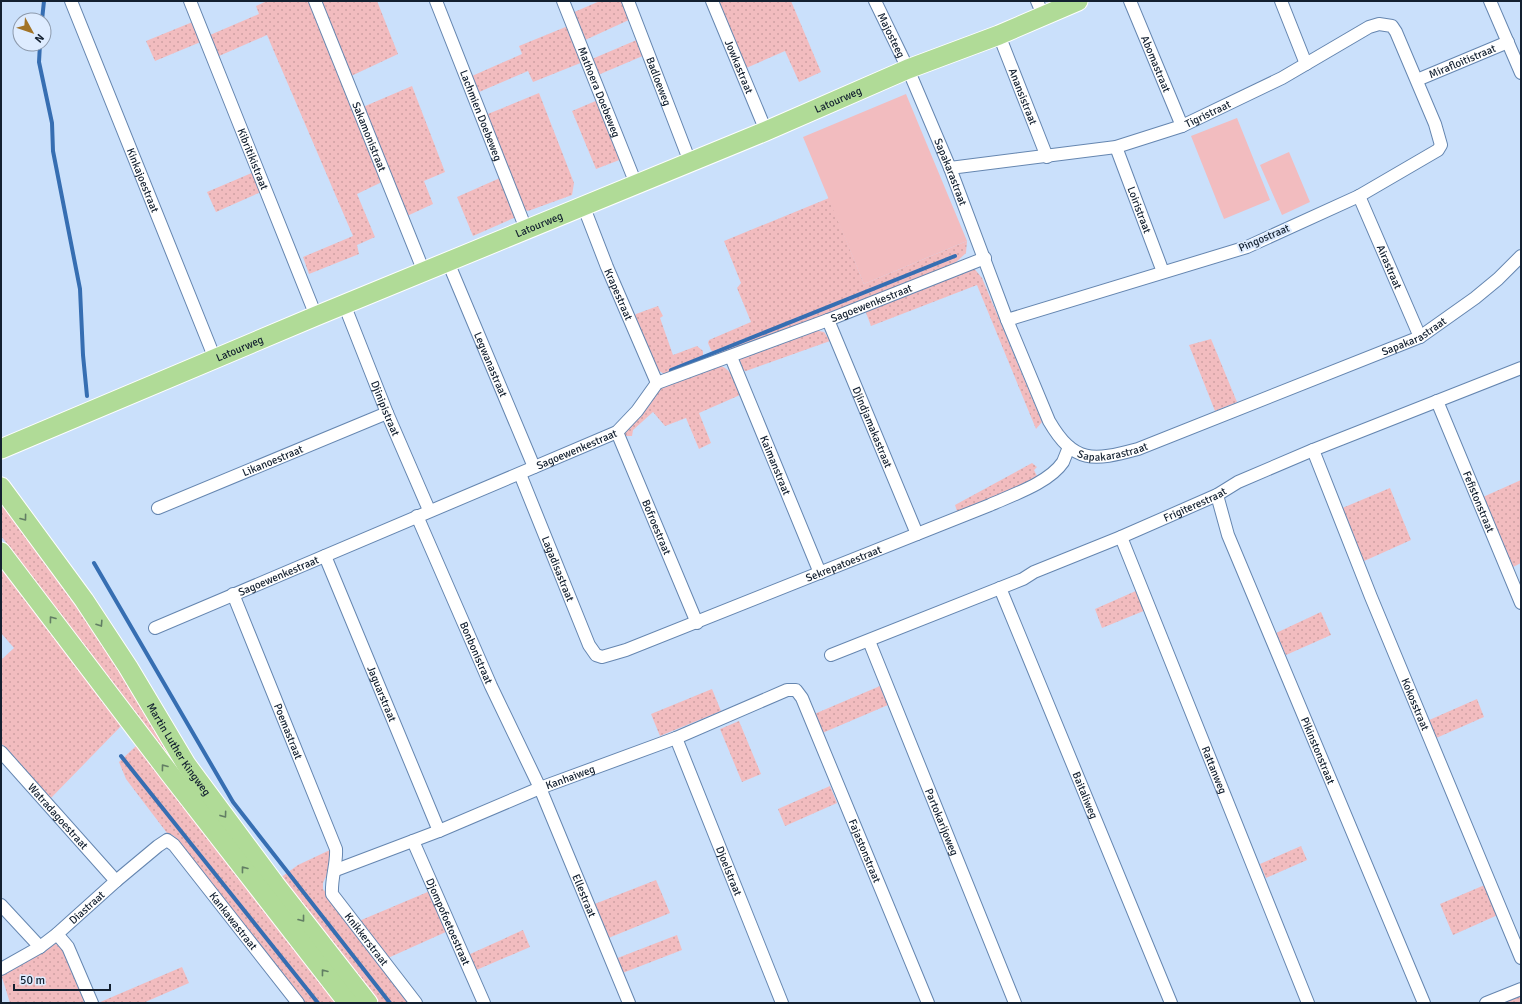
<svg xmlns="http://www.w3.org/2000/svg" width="1522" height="1004" font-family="Signika,sans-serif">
  <defs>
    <pattern id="grass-dots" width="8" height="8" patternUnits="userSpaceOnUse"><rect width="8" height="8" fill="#f2bcbf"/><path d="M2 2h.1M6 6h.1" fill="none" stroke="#cfa1a4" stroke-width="1.8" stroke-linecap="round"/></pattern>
  </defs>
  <rect width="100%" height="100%" fill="#cae0fb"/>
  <path fill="url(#grass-dots)" d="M267 1H310L384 181 357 194 375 237 357 245 359 254 309 274 303 257 353 236 267 35 219 56 210 35 259 14 256 6Z
    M323 1H377L398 54 349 77 319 3Z
    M600 1H624L631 19 583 41 572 13Z
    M723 1H791L821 72 799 82 785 51 744 69 717 3Z
    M195 21 203 41 155 61 146 41Z
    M568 26 583 62 533 82 528 71 479 92 472 76 522 54 519 46Z
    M639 39 645 55 598 75 592 59Z
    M412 86 445 172 424 181 433 204 407 216 363 107Z
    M539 93 574 183 572 195 528 211 525 210 483 116Z
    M598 100 622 159 596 169 572 111Z
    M254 172 263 191 216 212 207 192Z
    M500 178 516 217 473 236 457 197Z
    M829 198 864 284 967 241 966 253 955 263 828 316 718 356 711 350 708 343 709 340 751 322 737 288 741 283 724 241Z
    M973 267 982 278 1042 422 1036 429 977 285 871 326 865 310Z
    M658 306 663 316 660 318 673 355 697 346 703 351V360L666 375 654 368 633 317 636 314Z
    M814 330 824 332 830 341 746 371 741 370 740 359 744 356Z
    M1211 339 1237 402 1215 411 1189 345Z
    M721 366C733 370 735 385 740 395L699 413 711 443 699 449 686 418 665 426 653 412 633 430 632 436H624V434L656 392 666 385Z
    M1032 463 1037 467 1034 470 1037 476 1033 479 999 497 957 511 955 505Z
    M1521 480V563L1513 567 1483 497Z
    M1390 488 1411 540 1362 562 1340 509Z
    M1 501 74 597 354 1003 36 589 12 550 1 536Z
    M1 569 43 617 125 722 50 799 1 743V660L14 648 1 633Z
    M1138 590 1146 610 1102 628 1095 609Z
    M1321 612 1331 635 1286 655 1276 633Z
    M880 686 888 705 820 734 812 715Z
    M712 689 721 711 660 736 651 714Z
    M1477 699 1484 717 1434 739 1427 721Z
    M739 721 761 774 742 782 720 729Z
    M136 746 142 748 218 848 234 872 340 1003H304L185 850 174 836 167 833 126 779 119 762Z
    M830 786 837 803 785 826 778 809Z
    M1301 846 1307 860 1266 878 1260 864Z
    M332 849 331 865 323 883V889L410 1003H376L280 878 298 865Z
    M656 880 670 913 606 939 592 905Z
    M1487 884 1500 914 1453 935 1440 904Z
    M430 891 448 931 388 958 359 921Z
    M523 930 530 947 474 971 468 955Z
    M677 935 682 950 620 974 615 959Z
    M55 943 65 952 85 1001 80 1003H10L1 974Z
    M182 967 189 983 143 1003H98Z
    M1521 994V1003H1500Z"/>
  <path fill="#f2bcbf" d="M906 94 967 241 864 284 803 137Z
    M1237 118 1270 200 1224 219 1191 136Z
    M1289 152 1310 202 1282 215 1260 165Z"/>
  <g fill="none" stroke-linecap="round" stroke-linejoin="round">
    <path stroke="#366eb2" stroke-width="4" d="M42 20 44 1
      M40 44 39 62 52 123 53 151 80 289 83 355 87 396
      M671 370 955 256
      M94 563 233 802 390 1003
      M121 756 318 1003"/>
    <g stroke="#6586b0" stroke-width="14">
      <g id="street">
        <path id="s1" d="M71 1 215 359"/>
        <path id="s2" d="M190 1 316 316"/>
        <path id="s3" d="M315 1 424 272"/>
        <path id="s4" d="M436 1 526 229"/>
        <path id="s5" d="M563 1 636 184"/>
        <path id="s6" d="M628 1 690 162"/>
        <path id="s7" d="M712 1 766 131"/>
        <path id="s8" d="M875 1 908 69 950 168 1007 320 1049 421C1074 464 1093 461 1138 449L1420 337 1475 298 1498 279 1521 256"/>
        <path d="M1037 1 1043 15"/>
        <path id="s9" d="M1130 1 1182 126"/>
        <path d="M1281 1 1306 64"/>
        <path d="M1490 1 1521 73"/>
        <path id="s10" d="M999 35 1047 157"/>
        <path id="s11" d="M1417 80 1508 42"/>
        <path id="s12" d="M1116 147 1163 272"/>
        <path id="s13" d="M950 168 1116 147 1182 126 1282 78 1369 27 1379 24 1392 26 1396 32 1435 124 1441 145 1438 150 1359 196 1247 247 1007 320"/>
        <path id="s14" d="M1359 196 1420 337"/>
        <path id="s15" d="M583 205 607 267 657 383"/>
        <path id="s16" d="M448 262 534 467"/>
        <path id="s17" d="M344 304 387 413 429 510"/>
        <path id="s18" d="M828 320 917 534"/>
        <path id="s19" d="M731 357 820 573"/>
        <path id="s20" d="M1437 401 1521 603"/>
        <path id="s21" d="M617 432 697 623"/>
        <path id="s22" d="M1313 450 1371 597 1521 958"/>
        <path id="s23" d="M520 474 589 645 596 655 602 657 626 650 990 505C1012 495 1049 483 1063 462 1065 457 1067 452 1069 447"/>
        <path id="s24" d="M1217 495 1228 535 1424 1003"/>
        <path id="s25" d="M158 508 387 413"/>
        <path id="s26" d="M417 516 491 686 540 788 629 1003"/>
        <path id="s27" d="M1121 537 1308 1003"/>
        <path id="s28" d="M325 556 439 831"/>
        <path id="s29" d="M1000 588 1171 1003"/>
        <path id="s30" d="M233 594 336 849C337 864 331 878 332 894L416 1003"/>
        <path id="s31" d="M155 628 617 432 637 411 657 383 828 320 985 258"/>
        <path id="s32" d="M869 641 1015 1003"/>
        <path id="s33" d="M831 655 1023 579 1034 572 1121 537 1217 495 1238 482 1313 450 1521 368"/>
        <path id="s34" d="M676 738 782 1003"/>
        <path id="s35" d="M1 752 116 881"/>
        <path id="s36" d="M413 841 484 1003"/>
        <path id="s37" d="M336 870 439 831 540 788 676 738 787 690H796L802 698 928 1003"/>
        <path d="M1 905 40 947"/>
        <path d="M57 934 68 947 92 1003"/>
        <path id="s38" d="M1 969 40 947 57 934 116 881 158 846 167 840 174 845 298 1003"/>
        <path d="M1486 1003 1521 989"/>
      </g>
    </g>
    <g stroke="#fff" stroke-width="21">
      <g id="primary">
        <path id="s39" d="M1 449 316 316 766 131 908 69 999 35 1078 1"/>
        <path id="s40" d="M1 487 84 600 128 667 186 764 275 884 368 1003"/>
        <path d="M1 552 170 774 348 1003"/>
      </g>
    </g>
    <use href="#street" stroke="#fff" stroke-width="12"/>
    <use href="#primary" stroke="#b0db97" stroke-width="19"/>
  </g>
  <defs><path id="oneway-chevron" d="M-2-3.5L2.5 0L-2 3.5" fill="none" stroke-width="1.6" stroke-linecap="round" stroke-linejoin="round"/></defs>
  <g stroke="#627e64">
    <use href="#oneway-chevron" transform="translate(24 518) rotate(53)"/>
    <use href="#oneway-chevron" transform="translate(52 619) rotate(-127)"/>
    <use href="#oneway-chevron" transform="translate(100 624) rotate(57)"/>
    <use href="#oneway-chevron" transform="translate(164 767) rotate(-127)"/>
    <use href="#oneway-chevron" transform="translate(224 815) rotate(54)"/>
    <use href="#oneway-chevron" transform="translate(244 869) rotate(-128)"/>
    <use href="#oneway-chevron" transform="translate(302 919) rotate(52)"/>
    <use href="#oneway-chevron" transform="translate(324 972) rotate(-128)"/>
  </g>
  <g text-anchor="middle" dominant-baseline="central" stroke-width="4" stroke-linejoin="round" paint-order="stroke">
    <g font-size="11" fill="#132030" stroke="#deecff">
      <text stroke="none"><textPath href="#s8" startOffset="38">Majosteeg</textPath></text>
      <text stroke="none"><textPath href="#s11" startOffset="49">Mirafloitistraat</textPath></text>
      <text stroke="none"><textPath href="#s9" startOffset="68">Abomastraat</textPath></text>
      <text stroke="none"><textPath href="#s7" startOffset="71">Jowkastraat</textPath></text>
      <text stroke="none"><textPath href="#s6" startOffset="86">Badloeweg</textPath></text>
      <text stroke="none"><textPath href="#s5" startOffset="98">Mathoera Doebeweg</textPath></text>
      <text stroke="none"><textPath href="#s10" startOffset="66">Anansistraat</textPath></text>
      <text stroke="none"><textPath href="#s39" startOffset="907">Latourweg</textPath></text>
      <text stroke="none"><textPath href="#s13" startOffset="265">Tigristraat</textPath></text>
      <text stroke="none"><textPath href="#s4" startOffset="123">Lachmien Doebeweg</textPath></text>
      <text stroke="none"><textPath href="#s3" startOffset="146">Sakamonistraat</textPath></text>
      <text stroke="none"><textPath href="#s2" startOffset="170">Kibritikistraat</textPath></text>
      <text stroke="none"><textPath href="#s8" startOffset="187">Sapakarastraat</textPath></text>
      <text stroke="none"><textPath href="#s1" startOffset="193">Kinkajoestraat</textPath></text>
      <text stroke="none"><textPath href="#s12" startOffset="67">Loiristraat</textPath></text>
      <text stroke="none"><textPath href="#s39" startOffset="583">Latourweg</textPath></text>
      <text transform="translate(1264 238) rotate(-23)">Pingostraat</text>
      <text stroke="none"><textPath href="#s14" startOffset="77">Airastraat</textPath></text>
      <text stroke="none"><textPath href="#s15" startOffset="96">Krapestraat</textPath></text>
      <text stroke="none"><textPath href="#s31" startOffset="794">Sagoewenkestraat</textPath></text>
      <text stroke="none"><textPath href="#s8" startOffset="858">Sapakarastraat</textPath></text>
      <text stroke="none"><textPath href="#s39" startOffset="259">Latourweg</textPath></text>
      <text stroke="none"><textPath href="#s16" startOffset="111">Legwanastraat</textPath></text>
      <text stroke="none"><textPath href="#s17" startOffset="112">Djinipistraat</textPath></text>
      <text stroke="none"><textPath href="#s18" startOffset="116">Djindjamakastraat</textPath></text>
      <text stroke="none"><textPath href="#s8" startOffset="534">Sapakarastraat</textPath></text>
      <text stroke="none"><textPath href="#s31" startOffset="458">Sagoewenkestraat</textPath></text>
      <text stroke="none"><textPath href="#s25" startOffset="124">Likanoestraat</textPath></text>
      <text stroke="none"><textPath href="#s19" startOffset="117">Kaimanstraat</textPath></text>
      <text stroke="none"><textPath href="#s20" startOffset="109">Fefistonstraat</textPath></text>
      <text stroke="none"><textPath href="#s33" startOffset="394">Frigiterestraat</textPath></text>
      <text stroke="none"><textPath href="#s21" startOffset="103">Bofroestraat</textPath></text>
      <text stroke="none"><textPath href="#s23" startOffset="462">Sekrepatoestraat</textPath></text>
      <text stroke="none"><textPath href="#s23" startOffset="102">Lagadisastraat</textPath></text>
      <text stroke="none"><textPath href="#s31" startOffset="134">Sagoewenkestraat</textPath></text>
      <text stroke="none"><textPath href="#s26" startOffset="149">Bonbonistraat</textPath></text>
      <text stroke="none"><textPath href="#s28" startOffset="149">Jaguarstraat</textPath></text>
      <text stroke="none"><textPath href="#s22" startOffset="274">Kokosstraat</textPath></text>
      <text stroke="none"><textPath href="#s30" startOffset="148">Poemastraat</textPath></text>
      <text stroke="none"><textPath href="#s40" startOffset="317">Martin Luther Kingweg</textPath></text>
      <text stroke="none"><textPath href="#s24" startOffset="275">Pikinstonstraat</textPath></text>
      <text stroke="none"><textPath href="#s27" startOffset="251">Rattanweg</textPath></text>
      <text stroke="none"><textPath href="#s37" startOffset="252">Kanhaiweg</textPath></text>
      <text stroke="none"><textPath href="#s29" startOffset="224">Baitaliweg</textPath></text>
      <text stroke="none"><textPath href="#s35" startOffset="86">Watradagoestraat</textPath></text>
      <text stroke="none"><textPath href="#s32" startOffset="195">Partokarijoweg</textPath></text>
      <text stroke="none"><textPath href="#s37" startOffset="670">Fajastonstraat</textPath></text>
      <text stroke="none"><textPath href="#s34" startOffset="143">Djoelstraat</textPath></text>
      <text stroke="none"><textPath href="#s26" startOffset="415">Ellestraat</textPath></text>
      <text stroke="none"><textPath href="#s38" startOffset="106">Diastraat</textPath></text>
      <text stroke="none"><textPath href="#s38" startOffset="316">Kankawastraat</textPath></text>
      <text stroke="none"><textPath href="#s36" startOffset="88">Djompofoetoestraat</textPath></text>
      <text stroke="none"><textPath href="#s30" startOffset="377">Knikkerstraat</textPath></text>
    </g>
  </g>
  <rect width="1522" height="1004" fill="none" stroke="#132030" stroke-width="4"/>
  <g transform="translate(32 32) rotate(130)"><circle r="19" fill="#deecff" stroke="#8d9aac"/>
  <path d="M0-3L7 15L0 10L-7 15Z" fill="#a27326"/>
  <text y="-6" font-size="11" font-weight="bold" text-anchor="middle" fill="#132030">N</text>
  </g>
  <path d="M14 984v6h96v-6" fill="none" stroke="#132030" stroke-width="2"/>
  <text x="20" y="984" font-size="12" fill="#132030" stroke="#deecff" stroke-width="3" paint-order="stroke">50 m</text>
</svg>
